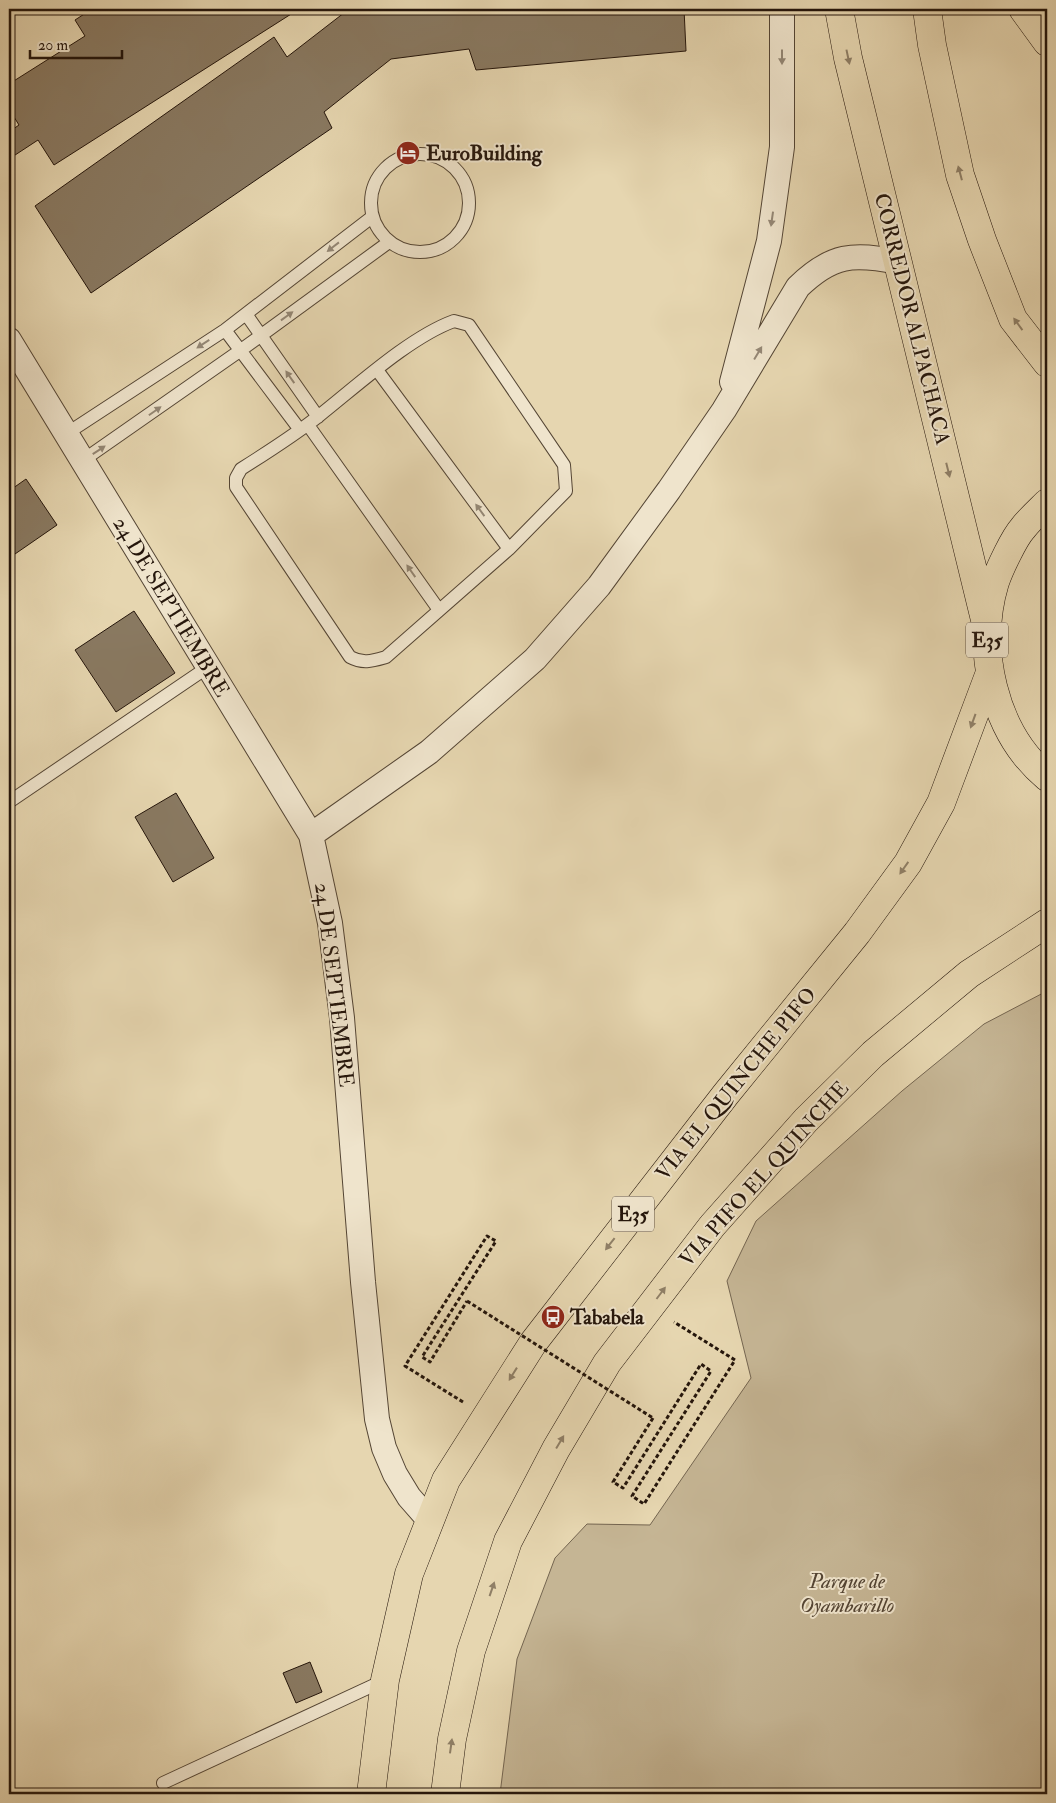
<svg xmlns="http://www.w3.org/2000/svg" width="1056" height="1803" font-family="'IM FELL Double Pica',serif">
  <rect width="100%" height="100%" fill="#e6d6b0"/>
  <filter id="stains"><feTurbulence type="fractalNoise" baseFrequency=".004" numOctaves="4"/><feColorMatrix values="0 0 0 0 .2 0 0 0 0 .09 0 0 0 0 .02 0 0 0 .5 -.17"/></filter>
  <radialGradient id="worn" r=".72"><stop offset=".6" stop-color="#630" stop-opacity="0"/><stop offset="1" stop-color="#630" stop-opacity=".3"/></radialGradient>
  <path fill="#c5b594" stroke="#746550" d="M1047 991V1794H500L517 1659 555 1558 587 1524 650 1525 751 1378 727 1281 756 1221 902 1091 984 1024Z"/>
  <path fill="#897961" stroke="#24150b" d="M92 9H299L54 165 38 140 9 159V132L19 125 9 109V84L85 36 75 20Z
    M349 9H684L686 51 476 70 469 49 391 59 324 112 332 128 91 293 35 206 274 37 287 57Z
    M26 479 57 525 15 554 9 545V491Z
    M134 611 175 673 116 712 75 650Z
    M176 793 214 858 173 882 135 817Z
    M310 1662 322 1692 296 1703 283 1673Z"/>
  <g fill="none" stroke-linecap="round" stroke-linejoin="round">
    <g stroke="#544534" stroke-width="14">
      <path id="lane" d="M371 203a49 49 0 1 1 98 0a49 49 0 1 1-98 0Z
        M246 314 318 417
        M454 321 469 325 564 465 566 491 509 549 386 657C372 661 363 664 350 657L236 487V478L241 469C268 452 295 435 320 415 358 385 410 337 454 321Z
        M225 330 300 430
        M377 370 509 549
        M308 425 439 610
        M66 434 225 330 372 217
        M82 461 241 350 389 242
        M9 802 208 667
        M163 1783 385 1680"/>
    </g>
    <g stroke="#544534" stroke-width="26">
      <path id="street" d="M9 340 311 835 330 923 342 1018 363 1282 377 1419 384 1448 395 1474 409 1497 430 1521
        M732 382 769 241 782 147V9
        M311 835 429 752 535 659 599 586 669 490 724 410 798 287C832 254 853 253 898 262"/>
    </g>
    <g stroke="#24150b" stroke-width="29">
      <path id="highway" d="M839 9 848 58 987 628
        M927 9 932 45 960 175 982 240 1013 319 1047 363
        M1023 9 1047 42
        M1047 503C1039 511 1030 519 1023 528 1014 538 1000 568 995 582 975 648 993 732 1047 777
        M371 1794 385 1680 409 1574 446 1480 533 1343 726 1094 857 933 908 863 941 803 989 675
        M445 1794 452 1739 471 1651 508 1541 556 1449 607 1363 712 1226 806 1120 873 1054 969 974 1047 923"/>
    </g>
    <path stroke="#24150b" stroke-width="3" stroke-dasharray="4 2.5" stroke-linecap="butt" d="M463 1402 405 1366 487 1236 496 1241 422 1357 430 1362 467 1301
      M653 1418 613 1482 623 1488 701 1364 711 1371 632 1496 644 1504 735 1360 674 1322"/>
    <use href="#lane" stroke="#efe4cc" stroke-width="12"/>
    <use href="#street" stroke="#efe4cc" stroke-width="24"/>
    <use href="#highway" stroke="#e6d6b0" stroke-width="28"/>
    <path stroke="#24150b" stroke-width="3" stroke-dasharray="4 2.5" stroke-linecap="butt" d="M467 1301 653 1418"/>
  </g>
  <defs><path id="oneway-solid" d="M-6-.8H1V-3.2L6.5 0L1 3.2V.8H-6Z" transform="scale(1.25)"/></defs>
  <g fill="#948775">
    <use href="#oneway-solid" transform="translate(782 57) rotate(90)"/>
    <use href="#oneway-solid" transform="translate(772 219) rotate(98)"/>
    <use href="#oneway-solid" transform="translate(333 247) rotate(142)"/>
    <use href="#oneway-solid" transform="translate(287 316) rotate(-36)"/>
    <use href="#oneway-solid" transform="translate(203 344) rotate(147)"/>
    <use href="#oneway-solid" transform="translate(758 353) rotate(-59)"/>
    <use href="#oneway-solid" transform="translate(290 377) rotate(-125)"/>
    <use href="#oneway-solid" transform="translate(155 411) rotate(-35)"/>
    <use href="#oneway-solid" transform="translate(99 450) rotate(-33)"/>
    <use href="#oneway-solid" transform="translate(480 510) rotate(-126)"/>
    <use href="#oneway-solid" transform="translate(411 571) rotate(-125)"/>
  </g>
  <g fill="#8f7f66">
    <use href="#oneway-solid" transform="translate(848 57) rotate(78)"/>
    <use href="#oneway-solid" transform="translate(960 173) rotate(-105)"/>
    <use href="#oneway-solid" transform="translate(1018 324) rotate(-126)"/>
    <use href="#oneway-solid" transform="translate(948 470) rotate(76)"/>
    <use href="#oneway-solid" transform="translate(973 721) rotate(110)"/>
    <use href="#oneway-solid" transform="translate(904 868) rotate(125)"/>
    <use href="#oneway-solid" transform="translate(610 1244) rotate(128)"/>
    <use href="#oneway-solid" transform="translate(661 1293) rotate(-53)"/>
    <use href="#oneway-solid" transform="translate(513 1374) rotate(122)"/>
    <use href="#oneway-solid" transform="translate(560 1442) rotate(-59)"/>
    <use href="#oneway-solid" transform="translate(492 1589) rotate(-71)"/>
    <use href="#oneway-solid" transform="translate(451 1746) rotate(-82)"/>
  </g>
  <defs>
    <g id="hotel-disc" transform="scale(1.25)"><circle r="9.5" fill="#8f2418" stroke="#efe4cc"/><path d="M-6-4.5h1.5V1H6V5H4.5V3h-9V5H-6ZM-4 0a1.8 1.8 0 1 1 3.6 0ZM.5 0V-2.5h3Q6-2.5 6 0Z" fill="#fff"/></g>
    <g id="bus-disc" transform="scale(1.25)"><circle r="9.5" fill="#8f2418" stroke="#efe4cc"/><path d="M-5-6H5V4H4V6H2V4H-2V6H-4V4H-5ZM-3.5-4V0h7V-4ZM-3.5 1.2v1.5H-2V1.2ZM2 1.2v1.5H3.5V1.2Z" fill="#fff"/></g>
  </defs>
  <g fill-rule="evenodd">
    <use href="#hotel-disc" x="408" y="153"/>
    <use href="#bus-disc" x="553" y="1317"/>
  </g>
  <g text-anchor="middle" dominant-baseline="central" stroke-width="4" stroke-linejoin="round" paint-order="stroke">
    <g fill="#efe4cc" stroke="#615345" stroke-width="1">
      <rect x="966" y="622.5" width="42" height="35" rx="4"/>
      <rect x="612" y="1196.5" width="42" height="35" rx="4"/>
    </g>
    <g font-size="20" font-weight="bold" fill="#24150b">
      <text x="987" y="640">E35</text>
      <text x="633" y="1214">E35</text>
    </g>
    <g font-size="21" font-weight="bold" fill="#24150b" stroke="#efe4cc" text-anchor="start">
      <text x="426" y="153">EuroBuilding</text>
      <text x="570" y="1317">Tababela</text>
    </g>
    <g font-size="21" fill="#24150b" stroke="#efe4cc">
      <text transform="translate(912 319) rotate(76)">CORREDOR ALPACHACA</text>
      <text transform="translate(171 607) rotate(59)">24 DE SEPTIEMBRE</text>
      <text transform="translate(334 985) rotate(83)">24 DE SEPTIEMBRE</text>
      <text transform="translate(736 1084) rotate(-51)">VIA EL QUINCHE PIFO</text>
      <text transform="translate(764 1174) rotate(-48)">VIA PIFO EL QUINCHE</text>
    </g>
    <g font-size="21" font-style="italic" fill="#544534" stroke="#efe4cc">
      <text x="847" y="1581">Parque de<tspan x="847" dy="24">Oyambarillo</tspan></text>
    </g>
  </g>
  <rect width="1056" height="1803" fill="none" stroke="#e6d6b0" stroke-width="30"/>
  <rect x="10" y="10" width="1036" height="1783" fill="none" stroke="#24150b" stroke-width="2.5"/>
  <rect x="15" y="15" width="1026" height="1773" fill="none" stroke="#24150b"/>
  <path d="M30 50v8h92v-8" fill="none" stroke="#24150b" stroke-width="2.5"/>
  <text x="38" y="50" font-size="15" fill="#24150b" stroke="#efe4cc" stroke-width="4" paint-order="stroke">20 m</text>
  <rect width="100%" height="100%" filter="url(#stains)"/>
  <rect width="100%" height="100%" fill="url(#worn)"/>
</svg>
